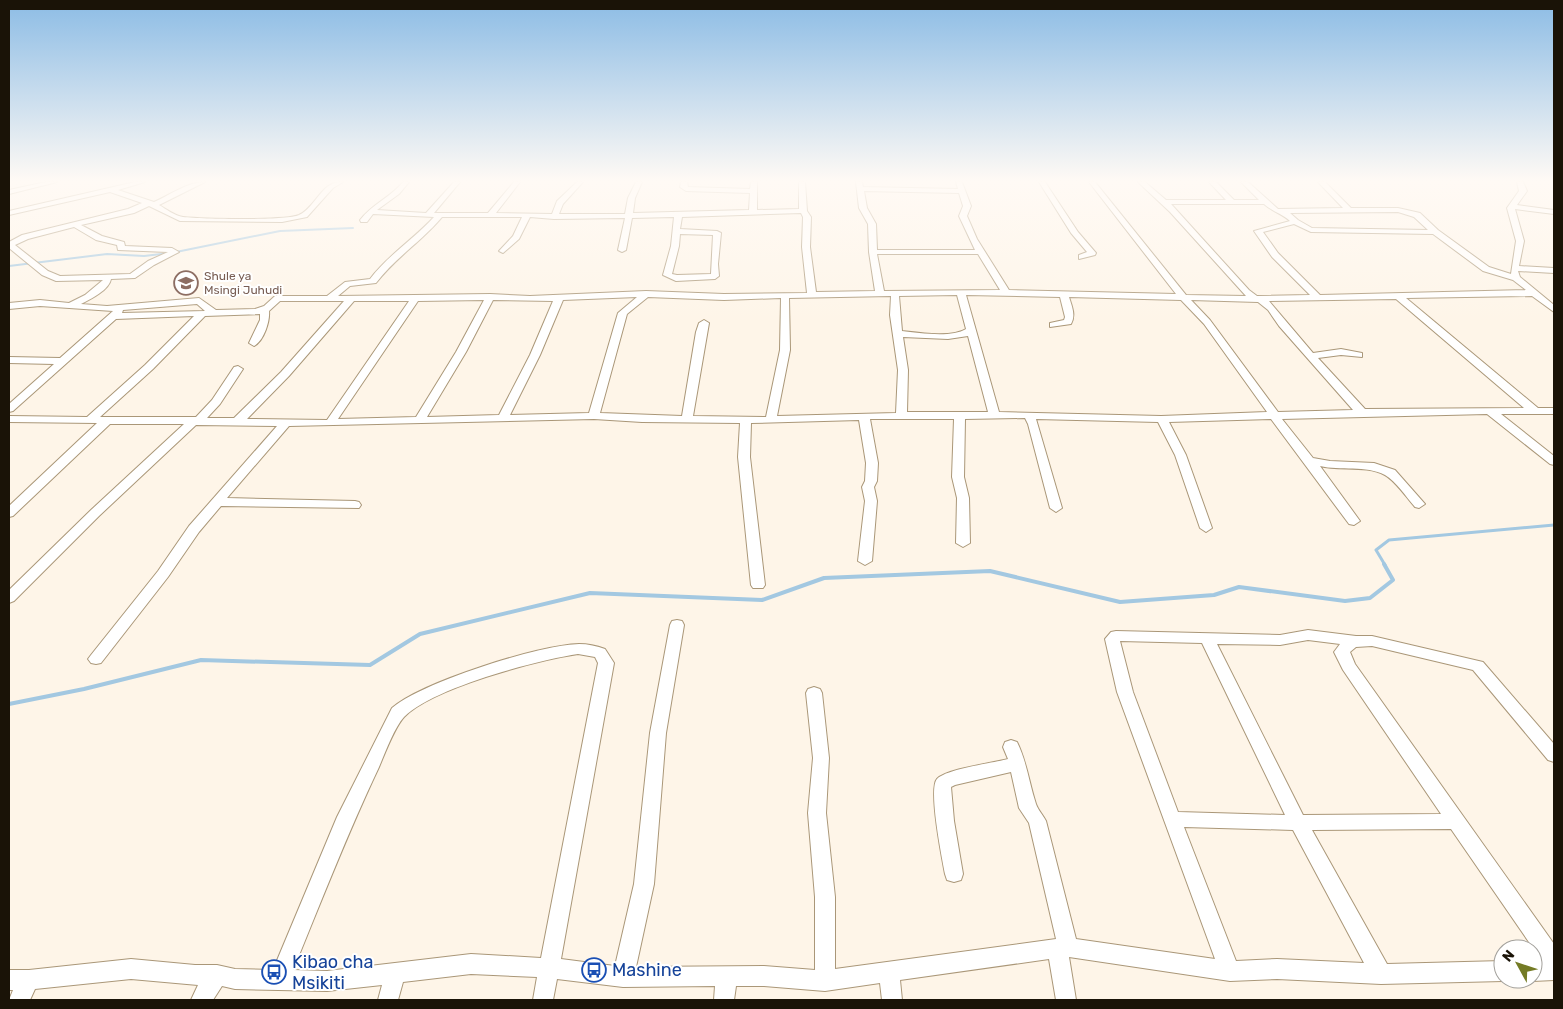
<svg xmlns="http://www.w3.org/2000/svg" width="1563" height="1009" font-family="Rubik,sans-serif">
  <rect width="100%" height="100%" fill="#fef5e8"/>
  <g fill="none" stroke-linecap="round" stroke-linejoin="round">
    <path stroke="#a3c8e1" stroke-width="2" d="M176 252 280 231 353 228
      M9 266 107 254 144 256 170 253"/>
    <path stroke="#a3c8e1" stroke-width="3" d="M1385 565 1376 550 1389 540 1554 525"/>
    <path stroke="#a3c8e1" stroke-width="4" d="M9 704 84 689 201 660 370 665 420 634 590 593 762 600 824 578 990 571 1120 602 1214 595 1239 587 1345 601 1370 598 1393 580 1384 564"/>
    <g stroke="#aa9778" stroke-width="2">
      <path id="street" d="M46 182H57L9 194V190Z
        M135 182H145L118 190 154 202C170 195 187 182 205 182L159 205C166 209 175 216 183 217 202 219 285 221 299 215 316 207 322 180 343 182L333 188 307 217 282 222 180 221 149 206 134 213 81 225 102 236 124 242 125 246 172 248 179 252 154 265 135 278 111 279C109 290 91 299 81 304L107 306 199 298 216 310 255 309 264 306 275 296H327L345 282 370 279C388 255 414 239 434 217L373 214 367 222H361L360 220C372 204 391 197 403 182H409L399 194 377 210 426 213 454 182H460L434 213H488L514 182H520L496 213 552 214 557 201 577 182H583L563 204 559 214H625L628 198 636 182H642L635 198 633 213 749 210 750 193 686 191 680 187 681 182H687L688 187 750 189 751 182H757V210L799 209V182H805L807 211 811 217 810 247 816 292 875 291 869 252 868 224 859 208 856 182H862L863 187 958 189 956 182H962L971 206 967 216 977 239 1009 290 1176 294 1089 182H1095L1186 295 1246 296 1170 212 1138 182H1145L1166 200H1226L1209 182H1216L1234 200H1259L1241 182H1248L1278 209 1343 208 1318 182H1325L1351 208H1398L1420 213 1438 230 1489 267 1511 274 1516 241 1507 208 1519 191 1517 182H1523L1527 191 1517 205 1554 210V214L1515 209 1524 241 1519 266 1554 268V273L1518 271 1520 277 1554 305V312L1532 296 1406 298 1538 408H1554V414H1501L1554 456V465L1550 464 1487 414 1282 419 1313 458 1330 461 1374 463 1395 470 1425 504 1419 508 1415 507C1406 497 1396 481 1385 475 1366 465 1340 471 1320 466L1360 521 1354 525 1349 524 1271 419 1169 422 1186 455 1212 528 1206 532 1200 528 1175 455 1158 422 1036 419 1062 508 1056 512 1050 508 1028 424 1025 418 965 419 964 477 969 498 970 543 963 547 956 543 957 498 952 477 954 419H870L878 463 877 481 874 487 877 501 872 561 865 565 858 561 865 501 862 487 865 481 866 463 859 420 751 423 750 457 765 585 763 588H753L751 585 738 457 740 423 642 422 594 419 289 426 227 498 355 501 359 502 361 505 359 508 221 506 199 532 168 577 101 663 96 664 91 663 88 659 91 655 158 571 189 526 277 426 196 425 99 516 14 601 9 603V590L91 510 184 424H110L13 516 9 517V506L97 423 9 422V416L87 417 145 365 194 316 116 319 13 411 9 412V404L54 364 9 363V357L60 358 113 311 40 306 9 309V303L40 300 69 303 85 295 103 280 56 281 42 275 9 248V242L22 235 128 209 142 203 110 192 9 215V211ZM864 191 959 193 963 206 959 216 975 250H877L876 224 867 208ZM1171 204H1264C1273 212 1281 213 1290 221L1254 231 1272 257 1310 295 1257 296 1249 290ZM1398 212 1414 217 1428 230 1312 228 1298 220 1290 213ZM801 213 803 217 802 247 807 293 724 294 646 291 530 296 490 294 338 296 350 286 376 283C395 258 422 241 442 217H522L513 236 499 251 503 253 519 239 530 217 554 219 625 218 618 250 622 252 626 250 632 218 674 217 671 246 663 275 676 281 715 279 719 276 718 264 721 233 717 231 680 229 682 217ZM1294 224 1311 232 1433 234 1483 271 1513 280 1526 290 1320 295 1278 253 1263 232ZM74 227 96 240 117 245 118 250 168 252 148 261 130 274 60 276 48 271 15 245 28 239ZM680 234 713 235 711 274 677 275 672 274 679 246ZM877 254H978L1000 290 884 291ZM957 295 966 329C952 338 919 333 902 331L899 296ZM966 295 1060 297 1065 317 1064 320 1050 323V327L1071 324C1076 315 1072 307 1069 297L1181 300 1204 324 1267 412 1161 416 999 412ZM891 296 890 315 898 370 896 413 777 416 790 350 789 298ZM637 297 618 313 589 413 510 415 540 355 563 300ZM648 297 724 300 781 298 780 350 766 417 693 416 709 323 704 320 699 323 696 332 682 416 600 413 627 314ZM1396 299 1524 408 1365 409 1318 358 1341 355 1362 357V353L1341 349 1313 353 1269 301ZM484 300 456 352 416 417 338 419 418 301ZM493 300 553 301 530 355 499 415 427 417 466 352ZM1191 300 1258 302 1268 310 1279 326 1353 410 1278 412 1210 320ZM280 301H344L281 372 234 418H207L220 404 243 369 238 366 234 367 212 400 196 417H100L153 369 205 316 260 314V320L249 343 254 346C264 341 270 321 269 311ZM354 301H409L327 420 247 419 289 376ZM197 304 205 311 122 313 123 310ZM968 336 988 412H907L908 370 903 337 948 339Z
        M1039 182H1045L1078 232 1096 253 1095 255 1079 259V255L1087 252 1071 233Z
        M677 620 682 621 684 625 666 733 654 884 636 967 764 966 815 970V897L808 813 813 758 806 693 808 689 814 687 820 689 822 693 829 758 826 813 835 897V969L1056 939 1029 823 1019 808 1011 772 955 785 951 787 954 821 963 874 961 880 954 882 947 880 945 874C942 858 928 789 937 779 946 769 993 763 1008 759L1003 747 1005 742 1011 740 1017 742C1027 762 1029 783 1036 804 1038 810 1043 815 1046 821L1076 939 1215 959 1117 692 1105 639 1111 632 1116 631 1280 635 1308 630 1356 636H1372L1483 662 1554 744V762L1548 760 1473 670 1372 646 1356 647 1350 652 1355 664 1554 944V980L1533 981 1528 979H1533V961H1542L1451 829 1312 830 1387 964 1503 961V979H1508L1503 981 1381 984 1277 979 1230 981 1069 957 1076 1000H1056L1049 959 900 980 902 1000H882L880 983 825 991 764 986H736L734 1000H714L715 986 623 987 557 979 553 1000H533L537 977 471 974 403 982 398 1000H378L382 985 327 991 235 989 222 986 213 1000H191L198 985 131 979 35 989 30 1000H9L13 990H9V970H29L131 959 195 965H217L235 969 273 970 337 817 392 708C422 682 539 645 579 644 588 644 597 646 605 649L614 663 561 959 615 966 634 884 650 733 670 625 672 621ZM1308 640 1340 644 1334 652 1343 670 1441 814 1303 815 1217 644 1280 645ZM1120 641 1202 643 1285 815 1178 812 1133 692ZM578 654 595 657 598 663 541 958 471 954 327 971 293 970C321 902 347 834 379 767 385 753 394 728 404 717 432 688 538 660 578 654ZM1184 827 1293 830 1364 963 1277 959 1236 961Z"/>
    </g>
    <use href="#street" fill="#fff" fill-rule="evenodd"/>
  </g>
  <linearGradient id="sky" x2="0" y2="1"><stop stop-color="#8cbce5"/><stop offset="0.56" stop-color="#fffaf5"/><stop offset="1" stop-color="#fffaf5" stop-opacity="0"/></linearGradient>
  <rect width="1563" height="323" fill="url(#sky)"/>
  <defs>
    <g id="school-ring" transform="scale(1.25)"><circle r="9.5" fill="#fff" stroke="#8d6e63" stroke-width="1.5"/><path d="M0-5L7-2L0 1L-7-2ZM-4 1L0 2.5L4 1V4Q0 6-4 4Z" fill="#8d6e63"/></g>
    <g id="bus-ring" transform="scale(1.25)"><circle r="9.5" fill="#fff" stroke="#1a4fb4" stroke-width="1.5"/><path d="M-5-6H5V4H4V6H2V4H-2V6H-4V4H-5ZM-3.5-4V0h7V-4ZM-3.5 1.2v1.5H-2V1.2ZM2 1.2v1.5H3.5V1.2Z" fill="#1a4fb4"/></g>
  </defs>
  <g fill-rule="evenodd">
    <use href="#school-ring" x="186" y="283"/>
    <use href="#bus-ring" x="594" y="970"/>
    <use href="#bus-ring" x="274" y="972"/>
  </g>
  <g text-anchor="middle" dominant-baseline="central" stroke-width="4" stroke-linejoin="round" paint-order="stroke">
    <g font-size="12" fill="#785e54" stroke="#fff" text-anchor="start">
      <text x="204" y="276">Shule ya<tspan x="204" dy="14">Msingi Juhudi</tspan></text>
    </g>
    <g font-size="18" fill="#164399" stroke="#fff" text-anchor="start">
      <text x="292" y="962">Kibao cha<tspan x="292" dy="21">Msikiti</tspan></text>
      <text x="612" y="970">Mashine</text>
    </g>
  </g>
  <rect width="1563" height="1009" fill="none" stroke="#1a1307" stroke-width="20"/>
  <g transform="translate(1518 964) rotate(310)"><circle r="24" fill="#ffffff" stroke="#a3a19c"/>
  <path d="M0-4L9 19L0 12L-9 19Z" fill="#747b25"/>
  <text y="-8" font-size="14" font-weight="bold" text-anchor="middle" fill="#1a1307">N</text>
  </g>
</svg>
